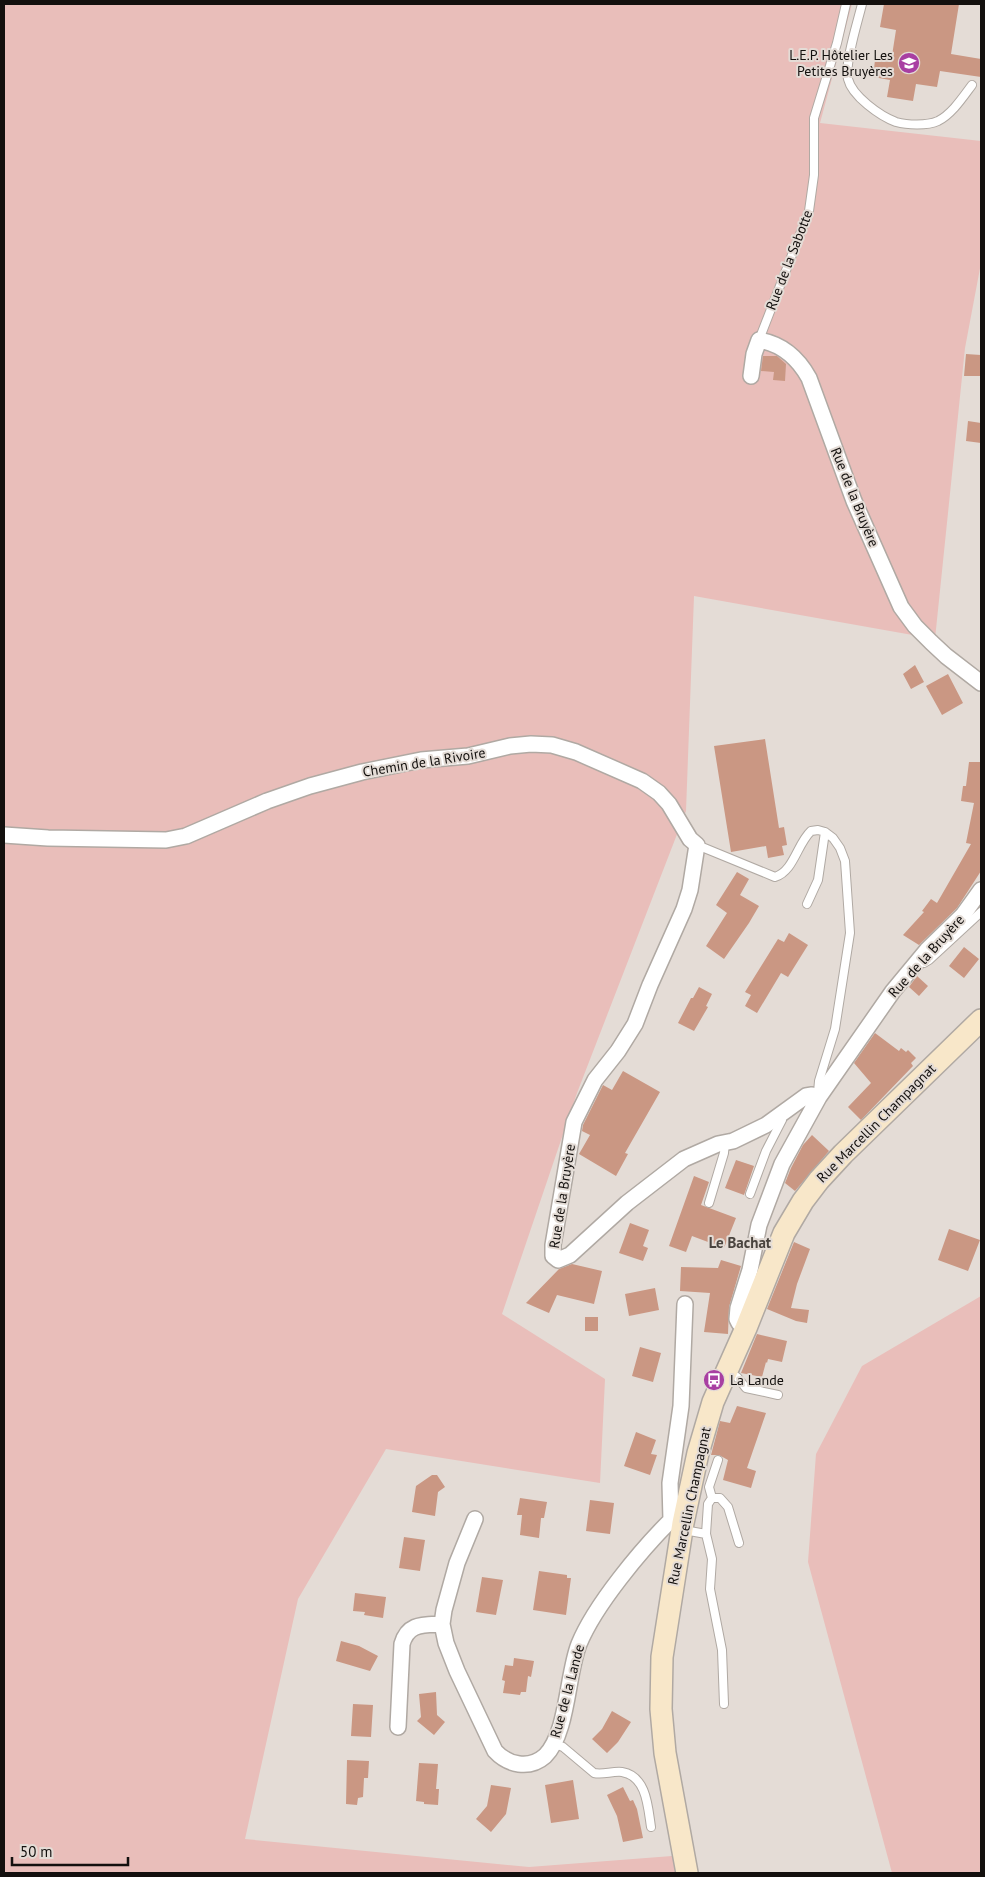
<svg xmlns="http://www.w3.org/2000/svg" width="985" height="1877" font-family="'PT Sans',sans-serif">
  <rect width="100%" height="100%" fill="#e4dcd6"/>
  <path fill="#e9beba" d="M4 4H852L820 123 981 141V263L965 348 935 639 694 596 686 811 577 1093 502 1314 605 1379 600 1483 386 1449 298 1599 245 1839 529 1867 672 1856 677 1873H4Z
    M981 1296V1873H892L808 1562 816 1454 862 1366Z"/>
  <path fill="#ca9783" d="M884 4H959L951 54 981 59V77L940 71 937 87 916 84 913 101 887 97 890 80 873 77 875 60 891 62 896 30 880 27Z
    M966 354 981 355V376H964Z
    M763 356H777L786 364 785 381 773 380 774 372 761 371Z
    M968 421 981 423V443L966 441Z
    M915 665 924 682 911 689 903 674Z
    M948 674 963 703 942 715 926 686Z
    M765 739 779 828 784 827 787 845 782 846 784 855 768 858 766 846 731 852 714 746Z
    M969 762H981V871L957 908 919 945 903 935 924 912 922 911 931 899 937 903 971 844 966 843 974 803 961 801 963 786H966Z
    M737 872 749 879 740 895 759 906 749 923 724 959 706 946 727 913 716 905Z
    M789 933 808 945 788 977 781 973 757 1013 745 1006 751 995 745 992 778 939 784 942Z
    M964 947 979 959 964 978 949 966Z
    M917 976 928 986 919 996 909 987Z
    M699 987 712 994 706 1006 708 1007 694 1031 678 1023 691 998H693Z
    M875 1033 899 1051 901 1048 906 1052 908 1050 916 1058 911 1063 913 1066 861 1120 848 1107 871 1083 854 1063Z
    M623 1071 660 1092 625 1153 628 1154 616 1176 579 1154 590 1135 582 1131 583 1125 603 1085 612 1090Z
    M812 1135 829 1151 795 1191 785 1183 791 1168 803 1145Z
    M736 1160 754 1166 744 1195 725 1188Z
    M694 1176 709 1182 701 1205 736 1218 724 1248 692 1236 686 1252 669 1246Z
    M630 1223 649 1230 643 1246 648 1248 643 1261 619 1253Z
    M949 1229 980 1240 968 1271 938 1260Z
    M794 1242 810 1249 797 1284 791 1308 809 1310 807 1323 796 1321 767 1309Z
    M721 1260 741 1266 729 1307 728 1334 704 1332 710 1293 680 1291 681 1267 718 1268Z
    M572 1264 602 1271 594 1304 557 1295 549 1313 526 1303 559 1269Z
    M655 1288 659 1310 629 1316 625 1294Z
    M585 1317H598V1331H585Z
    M757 1334 787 1341 782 1362 768 1359 767 1363 766 1362 762 1377 741 1373Z
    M640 1347 661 1353 653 1382 632 1376Z
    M737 1406 766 1413 747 1468 756 1471 751 1488 723 1480 728 1460 719 1455H711L720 1421 730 1423Z
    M636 1432 656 1440 651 1454 657 1455 650 1475 624 1466Z
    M432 1475H437L445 1487 438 1492 435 1516 412 1512 416 1486Z
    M520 1498 547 1502 544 1518H541L539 1538 520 1535 522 1515H517Z
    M590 1500 614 1503 610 1534 586 1531Z
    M404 1537 425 1540 420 1571 399 1568Z
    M539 1571 567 1575V1578H571L566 1615 533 1610Z
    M482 1577 503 1580 496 1615 476 1612Z
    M355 1593 386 1597 383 1618 364 1615 365 1612 353 1611Z
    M341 1641 359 1646 378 1656 370 1671 336 1661Z
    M514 1658 534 1661 531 1677 528 1676 526 1692H521L520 1695 503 1693 505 1681 502 1680 505 1665 513 1666Z
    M436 1692 437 1715 445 1722 434 1735 417 1721 421 1717 419 1694Z
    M353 1704 373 1705 371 1737 351 1736Z
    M612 1711 631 1722 618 1742 607 1753 592 1739 602 1729Z
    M347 1760 369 1761 368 1778H364L363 1797 358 1798 357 1805 346 1804Z
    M419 1763 438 1764 436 1789H439L438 1805 424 1804V1802L416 1801Z
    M573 1780 579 1819 551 1823 545 1785Z
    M491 1785 511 1788 506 1814 491 1832 476 1819 487 1806Z
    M623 1787 630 1801 633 1800 637 1809 643 1838 623 1842 617 1816 607 1795Z"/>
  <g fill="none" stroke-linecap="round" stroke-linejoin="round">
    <g stroke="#b0a9a3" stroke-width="10">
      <path id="service" d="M862 4C858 21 844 64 848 79 852 96 880 116 896 122 907 125 927 126 938 121 952 114 963 97 972 85
        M759 340 809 211 814 175V118L837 43 846 4
        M697 845 775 877C794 871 797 844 811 831L818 830 825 832 833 838 840 848 845 861 850 933 835 1029 819 1081 818 1092
        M807 904 818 880 825 832
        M920 961 924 963 929 960 981 912
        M750 1194 766 1151 782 1120 781 1114
        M709 1203 724 1153 725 1142
        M728 1372 737 1377 746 1388 778 1395
        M712 1498 709 1487 718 1460
        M684 1530 706 1534
        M724 1704 722 1650 710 1589 712 1559 706 1534 708 1504 712 1498H720L728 1507 739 1543
        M553 1743 563 1747 594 1773C603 1775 612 1771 622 1772 647 1776 648 1808 651 1827"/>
    </g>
    <g stroke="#b0a9a3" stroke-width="18">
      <path id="minor" d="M751 376 754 354 759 340C782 344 798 358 809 378L854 501 901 607 915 626 931 642 946 656 981 683
        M4 835 48 838 166 840 186 836 267 801 310 786 362 772 421 760 468 756 510 746 531 744 552 745 576 752 642 781 659 793 669 804 690 839 697 845 690 890 684 909 650 985 635 1024 618 1051 595 1080 574 1122 553 1245V1256L558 1260 570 1255 627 1203 684 1159 718 1144 733 1141 766 1125 806 1096 812 1095 819 1097
        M746 1328 739 1323 737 1319 738 1308 750 1270 759 1225 782 1164 819 1097 893 991 927 950 963 915 981 890
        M475 1519 457 1563 444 1610 442 1624 446 1643 457 1671 495 1751C508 1765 529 1770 545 1756 568 1733 567 1674 579 1644 595 1605 641 1550 671 1520
        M679 1522 671 1520 670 1483 681 1406 685 1304
        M398 1727 402 1644C408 1623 423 1625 442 1624"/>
    </g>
    <g stroke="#b0a9a3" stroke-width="24">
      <path id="secondary" d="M687 1873 665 1753 661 1709 662 1657 683 1523 698 1453 713 1402 746 1328 784 1233 803 1201 819 1180 843 1154 981 1020"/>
    </g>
    <use href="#service" stroke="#fff" stroke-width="8"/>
    <use href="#minor" stroke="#fff" stroke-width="15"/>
    <use href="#secondary" stroke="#f8e7c9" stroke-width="21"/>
  </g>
  <defs>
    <g id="school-disc" transform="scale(1.125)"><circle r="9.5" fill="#a83fa2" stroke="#e4dcd6"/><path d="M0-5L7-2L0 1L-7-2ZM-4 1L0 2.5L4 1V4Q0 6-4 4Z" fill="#fff"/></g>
    <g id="bus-disc" transform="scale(1.125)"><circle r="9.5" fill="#a83fa2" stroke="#e4dcd6"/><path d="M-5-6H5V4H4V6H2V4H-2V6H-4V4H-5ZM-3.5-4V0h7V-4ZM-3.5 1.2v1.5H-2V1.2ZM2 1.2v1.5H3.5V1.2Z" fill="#fff"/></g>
  </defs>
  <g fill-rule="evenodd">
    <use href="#school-disc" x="909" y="63"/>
    <use href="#bus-disc" x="714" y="1380"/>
  </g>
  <g text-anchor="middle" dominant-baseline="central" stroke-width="4" stroke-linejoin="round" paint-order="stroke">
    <g font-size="14" fill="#13100e" stroke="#e4dcd6" text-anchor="end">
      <text x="893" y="55">L.E.P. Hôtelier Les<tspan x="893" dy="16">Petites Bruyères</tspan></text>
      <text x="730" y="1380" text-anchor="start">La Lande</text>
    </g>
    <g font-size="14" fill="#13100e" stroke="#e4dcd6">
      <text transform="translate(789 260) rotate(-69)">Rue de la Sabotte</text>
      <text transform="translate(855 497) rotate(68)">Rue de la Bruyère</text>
      <text transform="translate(424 762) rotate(-9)">Chemin de la Rivoire</text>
      <text transform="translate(926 956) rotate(-48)">Rue de la Bruyère</text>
      <text transform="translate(876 1123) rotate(-45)">Rue Marcellin Champagnat</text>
      <text transform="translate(562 1196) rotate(-81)">Rue de la Bruyère</text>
      <text transform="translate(689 1506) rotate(-78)">Rue Marcellin Champagnat</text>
      <text transform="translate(567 1691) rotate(-75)">Rue de la Lande</text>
    </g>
    <g font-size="15" font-weight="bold" fill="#4a443f" stroke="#e4dcd6">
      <text x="740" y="1242">Le Bachat</text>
    </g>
  </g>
  <rect width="985" height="1877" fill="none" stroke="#13100e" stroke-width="10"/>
  <path d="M12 1857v8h116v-8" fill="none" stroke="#13100e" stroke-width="2.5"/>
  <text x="20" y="1857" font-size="15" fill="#13100e" stroke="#e4dcd6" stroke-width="4" paint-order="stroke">50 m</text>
</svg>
